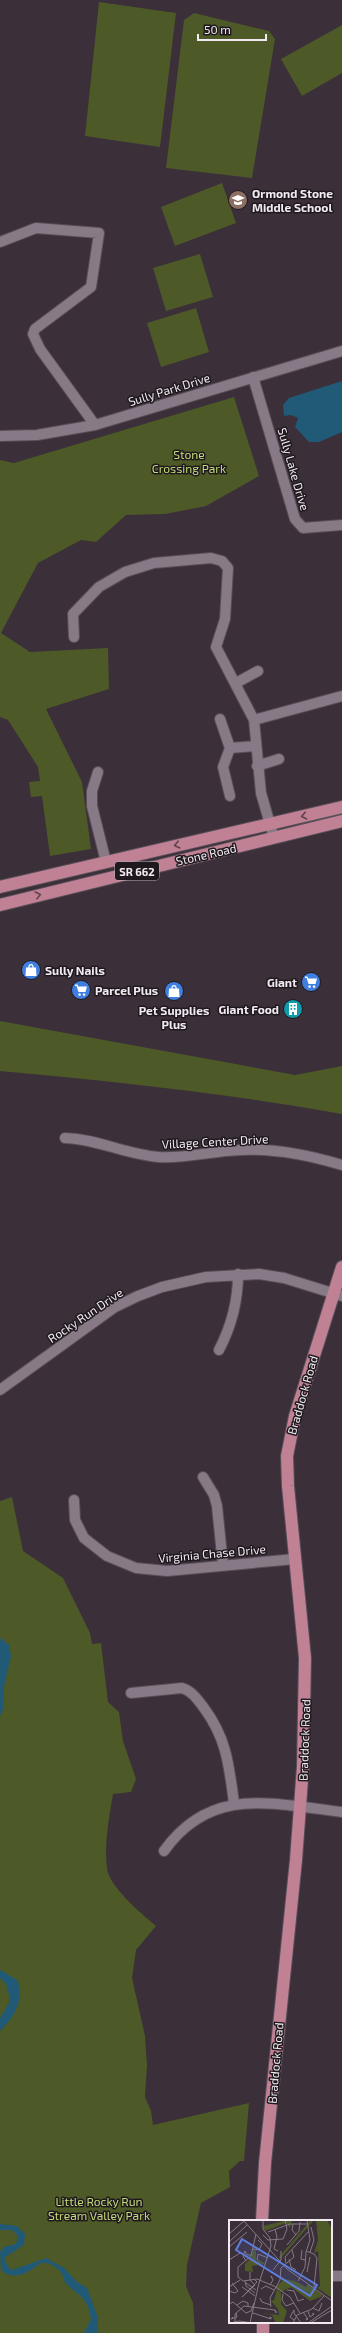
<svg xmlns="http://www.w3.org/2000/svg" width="342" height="2333" font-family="'Exo 2',sans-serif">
  <rect width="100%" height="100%" fill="#3b2f3a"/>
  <path fill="#4d5927" d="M99 2 176 13 160 147 85 136Z
    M194 13 269 31 275 39 252 178 166 168 184 20Z
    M342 25V73L302 96 281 59Z
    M222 183 236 223 175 246 161 207Z
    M200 254 213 297 166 311 153 268Z
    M196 308 209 352 161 367 147 323Z
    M234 397 259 476 206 506 165 514 126 515 96 542 81 540 38 563 1 633 30 652 108 648 109 689 46 709 82 782 91 849 50 856 42 796 31 797 29 782 40 781 38 767 8 720 0 717V460L14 463Z
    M0 1021 295 1075 342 1066V1114C229 1094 114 1081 0 1071Z
    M12 1497 23 1551 63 1578 90 1633 92 1644 101 1643 108 1702 119 1712 123 1741 136 1779 131 1792 113 1794C109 1818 104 1844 107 1868 109 1887 142 1914 156 1926L136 1950 132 1978 145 2036 147 2065 145 2097 151 2111 153 2125 249 2103 244 2161H240L229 2171 230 2187 201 2203 187 2265 186 2286 193 2303 195 2333H0V1501Z"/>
  <path fill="#205a77" d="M342 381V432L319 442H309L295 427 298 418 291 415 284 416 283 405 289 398Z
    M0 1638 9 1645 11 1656 4 1686 3 1709 0 1716Z
    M0 1970 17 1980C25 1999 14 2018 0 2031V2018L9 2003V1995L6 1984 0 1978Z
    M0 2224 17 2226 25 2234 24 2245 4 2258 8 2267 12 2270 46 2258 64 2268 77 2282 87 2288 98 2318V2333H84L91 2319C88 2296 77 2296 65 2282 63 2280 63 2276 62 2274 57 2267 49 2262 41 2263 29 2272 14 2282 1 2270L0 2252 4 2247 16 2244 18 2236 12 2230H0Z"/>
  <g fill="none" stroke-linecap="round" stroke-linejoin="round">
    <g stroke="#584e57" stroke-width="12">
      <path id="minor" d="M0 242 36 228 99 233 91 287 35 329 33 334 40 349 95 425
        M253 377 295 519 303 528 342 525
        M0 436 37 435 95 425 342 351
        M74 637 73 614 99 587 125 572 154 563 211 558 222 561 228 568 225 619 216 647 254 720 261 793 274 838
        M236 683 258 671
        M220 719 230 748
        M254 720 342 696
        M257 766 279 759
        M98 772 92 791V806L106 862
        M230 796 223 767 230 748 256 746
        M65 1138C97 1139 125 1154 158 1157 185 1159 212 1151 240 1150 275 1148 309 1155 342 1165
        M219 1350C232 1325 238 1302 238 1274
        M0 1390 115 1307 138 1296 162 1287 206 1277 259 1274 284 1278 342 1296
        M203 1477 214 1495 217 1506 223 1565
        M74 1500 75 1520 84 1538 107 1556 136 1568 167 1571 295 1559
        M131 1693 182 1688C192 1691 198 1700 204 1708 227 1739 229 1766 234 1803
        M164 1851C211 1785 273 1804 342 1812
        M331 2276H342"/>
    </g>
    <g stroke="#584e57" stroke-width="14">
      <path id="major" d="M0 887 342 807
        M0 905 342 821
        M262 2221 265 2163 296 1860 303 1766 305 1658 288 1486 287 1456 295 1416 342 1267
        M263 2322V2333"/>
    </g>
    <use href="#minor" stroke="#877986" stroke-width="10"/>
    <use href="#major" stroke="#bf8193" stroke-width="12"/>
  </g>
  <defs><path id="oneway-chevron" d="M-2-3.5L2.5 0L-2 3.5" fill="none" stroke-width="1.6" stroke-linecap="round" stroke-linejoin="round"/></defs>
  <g stroke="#5f434d">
    <use href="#oneway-chevron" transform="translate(304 816) rotate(167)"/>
    <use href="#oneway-chevron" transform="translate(177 845) rotate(167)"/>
    <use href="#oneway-chevron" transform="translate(38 895) rotate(-14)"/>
  </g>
  <defs>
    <g id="school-disc" transform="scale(1)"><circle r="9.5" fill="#8d6e63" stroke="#1f191e"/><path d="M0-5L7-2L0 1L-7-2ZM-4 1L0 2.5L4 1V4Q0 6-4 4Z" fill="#fff"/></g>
    <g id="shop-disc" transform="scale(1)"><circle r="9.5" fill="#3f7fe0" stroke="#1f191e"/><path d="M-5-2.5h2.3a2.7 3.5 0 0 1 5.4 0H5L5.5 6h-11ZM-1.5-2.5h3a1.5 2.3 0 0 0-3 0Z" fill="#fff"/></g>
    <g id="supermarket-disc" transform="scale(1)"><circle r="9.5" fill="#3f7fe0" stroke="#1f191e"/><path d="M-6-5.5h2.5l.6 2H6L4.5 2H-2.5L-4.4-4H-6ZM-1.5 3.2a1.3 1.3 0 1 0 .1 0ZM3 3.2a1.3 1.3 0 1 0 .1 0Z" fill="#fff"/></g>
    <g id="building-disc" transform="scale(1)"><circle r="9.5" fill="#0f9aa8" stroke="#1f191e"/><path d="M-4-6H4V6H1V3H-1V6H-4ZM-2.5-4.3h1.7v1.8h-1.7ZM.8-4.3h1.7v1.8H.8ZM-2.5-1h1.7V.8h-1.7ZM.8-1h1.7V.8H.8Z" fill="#fff"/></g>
  </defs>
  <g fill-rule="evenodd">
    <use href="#school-disc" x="238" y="200"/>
    <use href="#shop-disc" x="31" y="970"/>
    <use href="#supermarket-disc" x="311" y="982"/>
    <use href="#supermarket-disc" x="81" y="990"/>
    <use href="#shop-disc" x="174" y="991"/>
    <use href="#building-disc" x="293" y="1009"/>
  </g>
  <g text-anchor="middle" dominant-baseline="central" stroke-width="3" stroke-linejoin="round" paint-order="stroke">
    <rect fill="#1f191e" stroke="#b3abb2" stroke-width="1" x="115" y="862" width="44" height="18" rx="3"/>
    <g font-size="11" font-weight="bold" fill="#f2eaf2">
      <text x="137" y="871">SR 662</text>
    </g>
    <g font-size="12" font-weight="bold" fill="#f2eaf2" stroke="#1f191e" text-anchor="start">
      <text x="252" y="193">Ormond Stone<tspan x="252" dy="14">Middle School</tspan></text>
      <text x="45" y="970">Sully Nails</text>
      <text x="297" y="982" text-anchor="end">Giant</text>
      <text x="95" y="990">Parcel Plus</text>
      <text x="279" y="1009" text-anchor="end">Giant Food</text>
      <text x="174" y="1010" text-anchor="middle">Pet Supplies<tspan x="174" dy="14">Plus</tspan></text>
    </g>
    <g font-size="12" fill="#f2eaf2" stroke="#1f191e">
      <text transform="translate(169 389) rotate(-17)">Sully Park Drive</text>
      <text transform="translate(294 469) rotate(74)">Sully Lake Drive</text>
      <text transform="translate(206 854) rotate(-13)">Stone Road</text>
      <text transform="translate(215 1141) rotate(-3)">Village Center Drive</text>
      <text transform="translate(85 1315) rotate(-34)">Rocky Run Drive</text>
      <text transform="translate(302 1395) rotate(-74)">Braddock Road</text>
      <text transform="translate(212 1553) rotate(-5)">Virginia Chase Drive</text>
      <text transform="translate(304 1740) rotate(-88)">Braddock Road</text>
      <text transform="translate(275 2063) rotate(-85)">Braddock Road</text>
    </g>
    <g font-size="12" fill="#c2da7a" stroke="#1f191e">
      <text x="189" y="454">Stone<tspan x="189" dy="14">Crossing Park</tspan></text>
      <text x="99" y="2201">Little Rocky Run<tspan x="99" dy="14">Stream Valley Park</tspan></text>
    </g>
  </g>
  <g transform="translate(229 2220)">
    <rect width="103" height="103" fill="#3b2f3a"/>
    <path d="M59 0H66L62 2 61 8 57 3 36 11 34 6ZM82 0H85L51 39 50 37ZM87 0H98L103 9V78L88 68 91 66 89 31 85 33 89 20ZM24 30 27 31V42L29 39 36 44 23 46 24 52 16 51V44L22 38ZM55 59 66 61 77 67 79 64 94 76 81 81 62 67 52 72 47 67ZM48 69 52 73V84L58 91 54 103H47L43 95 34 93 50 95 49 89 42 81 45 80Z" fill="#4d5927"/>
    <path fill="none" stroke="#847a84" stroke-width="1" d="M14 0 58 49 103 81M64 4 63 10 67 15M46 9 48 17 45 29 49 31M39 12 61 4H78M0 14 15 1M27 14 22 36 9 47V57L14 61 28 59 45 66 61 77 71 93M34 15 39 20 54 19 58 9 56 0M0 22 18 5M58 25 70 11 71 2M0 27 18 12M24 29 30 30 33 24 29 20M73 30 72 39 76 40M77 31 85 34 88 38 85 67M81 32 85 20 82 7M60 39 62 47 67 50M0 40 11 33M28 40 29 34 39 38M17 41 14 36 16 31 18 35H22M57 43 56 37 79 12M44 50 52 40V31M21 52V60L26 65M78 52 81 37M26 60 28 62 13 77 26 65M16 61 17 66 26 73M69 61 76 47 77 32 81 20 78 0M17 63 27 70M41 65 44 60 42 56 43 58M0 67 11 60M13 67 26 76M32 69 37 66 45 70M58 70 65 71 69 81 75 79M0 71 6 73 9 71 3 63M54 74 53 80 57 86 65 83M31 78 33 82 42 85M0 84 4 82 17 93 22 91 25 83M8 85 14 81 19 83V86M42 87 41 78 51 60 52 48 65 37 63 30M84 88 90 91 93 83M79 91 81 97 84 95 85 94 84 93V95M74 92 79 99 77 100 78 98M24 93 42 99V97L40 98M65 93V90L61 97 65 100M65 93 72 103M4 97 2 99 8 97 7 93M83 102 103 90M2 103 10 101 24 103M6 103V94L15 86 46 90 47 93V91L46 90M21 103 30 63 42 26 41 18 34 9V0M64 103 68 95 83 89 95 76M79 103 103 86"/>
    <path fill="#5d7de0" fill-opacity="0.15" stroke="#5d7de0" stroke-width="2" d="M13 19 88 65 81 76 7 30Z"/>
    <rect width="103" height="103" fill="none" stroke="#f2eaf2" stroke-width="2"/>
  </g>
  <path d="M198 34v6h68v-6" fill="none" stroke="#f2eaf2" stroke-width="2"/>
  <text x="204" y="34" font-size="12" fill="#f2eaf2" stroke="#1f191e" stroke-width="3" paint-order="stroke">50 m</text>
</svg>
